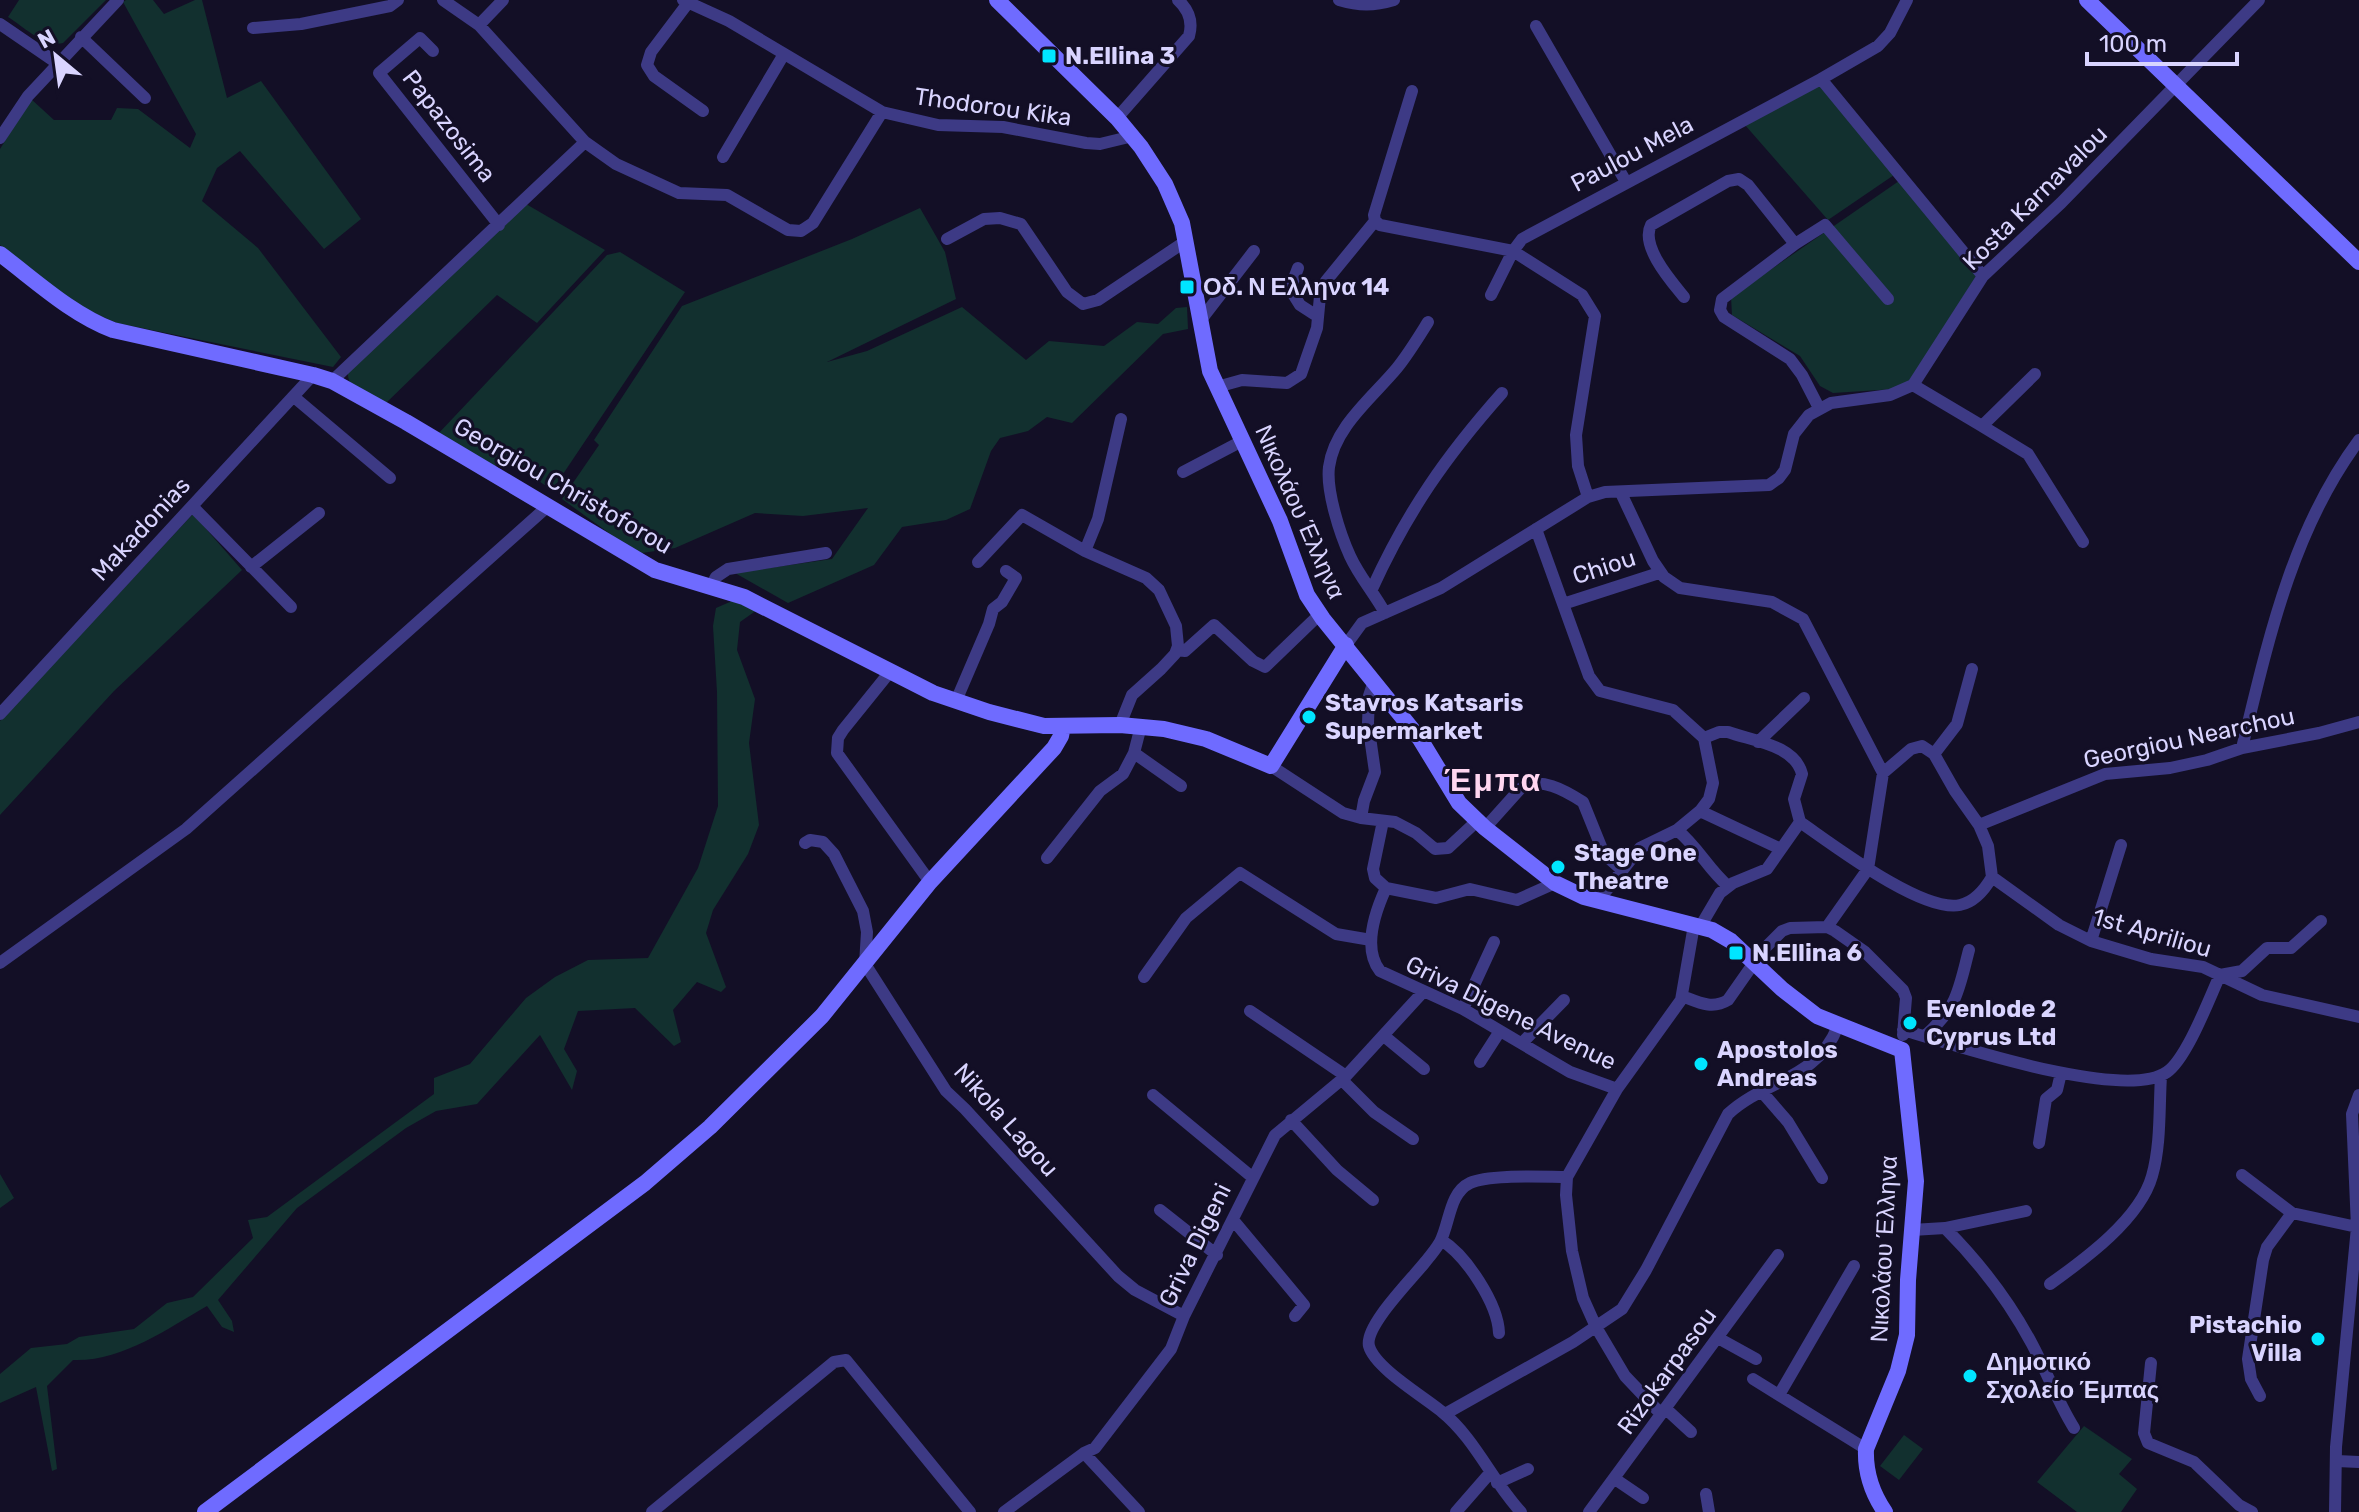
<svg xmlns="http://www.w3.org/2000/svg" width="2359" height="1512" font-family="Rubik,sans-serif">
  <rect width="100%" height="100%" fill="#130f26"/>
  <path fill="#12302f" d="M19 0H106L63 43C44 47 24 27 8 17Z
    M126 0H153L164 14 195 0H202L227 98 261 81 361 219 324 249 240 151 217 168 202 201 258 248 341 357 333 367 117 323 74 304 0 245V149L31 99 54 120H111L117 108 138 109 190 148 196 134 123 2Z
    M1821 84 1894 175 1828 220 1745 125Z
    M1899 181 1976 276 1910 382 1895 389 1833 393 1820 386 1800 356 1732 315 1731 297Z
    M526 204 605 250 537 323 497 295 384 405C370 397 346 390 348 372Z
    M920 208 945 252 956 299 827 362 867 351 962 307 1026 360 1049 341 1104 346 1137 322 1158 324 1176 308 1187 307 1188 329 1163 334 1072 423 1047 417 1028 431 1000 438 991 451 970 509 946 520 902 527 874 565 788 603 735 573 832 559 868 508 803 516 755 513 675 548 642 553 613 536 562 499 599 445 594 440 682 306 852 239Z
    M620 252 685 292 555 486H546L506 458 493 468 437 435 607 255Z
    M193 514 242 570 114 691 0 815V721Z
    M732 601 757 610 740 622 737 650 755 699 749 743 759 825 748 854 713 910 706 933 726 987 721 992 697 982 673 1010 681 1042 674 1046 635 1008 578 1011 564 1049 577 1071 572 1090 540 1035 477 1104 436 1111 406 1128 297 1208 218 1300 232 1321 234 1332 222 1327 207 1306C167 1329 121 1362 73 1360L47 1386 57 1469 52 1471 36 1387 0 1403V1374L31 1348 67 1344 79 1337 134 1329 167 1303 193 1297 253 1238 248 1220 267 1217 434 1094V1078L470 1064 526 998 555 977 588 960 648 958 698 868 718 806 717 692 713 626 716 608Z
    M0 1174 14 1198 0 1208Z
    M2084 1426 2132 1459 2119 1474 2137 1489 2121 1512H2077L2037 1482Z
    M1904 1435 1923 1449 1899 1480 1880 1466Z"/>
  <g fill="none" stroke-linecap="round" stroke-linejoin="round">
    <path stroke="#3d3a85" stroke-width="12" d="M443 0 479 25 585 142 616 164 679 193 727 195 788 230 801 231 813 223 882 112
      M683 0 729 21 882 112 938 125 1003 127 1086 143 1100 144 1133 136
      M1339 0C1359 6 1374 6 1394 0
      M688 3 651 52 647 65 654 76 703 111
      M0 24 57 63
      M479 25 503 0
      M1536 26 1626 182
      M253 28 301 24 390 6 398 0
      M81 37 145 98
      M433 51 420 38 379 73 499 225
      M1821 79 1983 276
      M1412 91 1374 215 1375 221 1380 225 1513 251 1582 295 1595 316 1576 435 1578 466 1588 497
      M1117 118 1189 36C1193 22 1189 10 1178 0
      M0 138 28 96 118 0
      M723 157 784 54
      M947 239 984 219 1000 218 1021 224 1067 292 1083 304 1098 300 1186 241
      M1298 268 1290 289 1300 305 1317 316
      M1491 295 1513 251 1522 239 1821 79 1878 46 1890 33 1907 0
      M1684 297C1671 281 1640 246 1651 225L1728 181 1739 179 1748 185 1795 244
      M1200 321 1254 251
      M332 381 585 142
      M1913 385 1982 426 2035 374
      M1217 387 1242 380 1287 383 1301 374 1317 328 1320 296 1326 281 1375 221
      M294 397 390 478
      M1819 408 1802 375 1790 359 1724 317 1720 310 1722 299 1795 244 1825 225 1888 299
      M1982 426 2028 454 2083 542
      M1183 472 1242 441
      M1621 493 1653 561 1664 577 1680 588 1772 602 1803 619 1883 773 1868 869 1827 927
      M192 506 291 607
      M1536 529 1589 676 1600 691 1673 710 1694 729 1704 738 1713 783 1709 799 1700 811 1677 830 1640 848 1598 901
      M1085 551 1098 519 1121 419
      M978 562 1022 515 1085 551 1146 578 1159 590 1176 626 1178 646 1175 654 1161 669 1132 695 1120 725
      M251 567 319 513
      M711 586 716 577 728 569 826 553
      M1372 589C1407 512 1446 456 1502 393
      M1563 604 1659 573
      M1385 613C1374 593 1359 576 1350 556 1340 534 1326 491 1329 467 1334 427 1373 397 1397 368 1409 353 1418 338 1428 322
      M1346 645 1362 623 1441 588 1588 497 1605 492 1769 485 1779 478 1785 470 1794 434 1809 415 1831 403 1890 395 1913 385 1983 276 2061 203 2259 0
      M1177 650 1185 651 1214 625 1253 661 1265 667 1320 614
      M889 673 843 730 838 738 837 753 930 882
      M956 701 989 624 993 609 1002 602 1016 578 1006 571
      M0 714 313 375
      M1141 726 1134 753 1181 786
      M1704 738 1719 732H1728C1753 741 1795 745 1802 774L1794 799 1800 822
      M1758 742 1804 698
      M2242 748C2268 641 2292 530 2359 440
      M1934 754 1957 724 1972 669
      M1271 766 1343 813 1361 818 1395 822 1416 833 1435 849 1448 848 1477 821
      M1700 811 1781 849
      M1361 818 1364 801 1375 772 1368 723 1369 696 1374 681
      M1383 821 1373 869 1375 878 1386 888 1436 898 1470 889 1517 900 1555 883
      M1800 822C1832 844 1922 913 1960 905 1975 902 1985 889 1992 877L1988 846 1979 825 1955 791 1934 754 1922 746 1911 749 1883 773
      M1979 825 2105 774 2170 768 2207 760 2242 748 2319 733 2359 722
      M1485 828 1520 789C1539 775 1566 791 1583 802L1604 854 1622 870
      M1677 830C1698 847 1708 869 1728 886
      M805 843 810 840 823 842 834 854 863 911 867 932 865 964 946 1091 965 1109 1118 1276 1135 1290 1184 1316
      M1047 858 1100 791 1123 774 1134 753
      M1992 877 2059 925 2091 941 2151 959 2203 967 2262 995 2359 1017
      M1386 888C1375 912 1362 948 1380 971L1463 1009 1570 1072 1617 1089
      M1700 927 1720 893 1733 883 1767 869 1800 822
      M2091 941 2121 845
      M0 963 186 829 547 507
      M2220 975 2242 971 2267 948H2291L2321 921
      M1144 977 1186 918 1240 873 1336 934 1371 940
      M1682 996C1698 1002 1712 1010 1728 1000L1763 950 1782 931 1790 928 1827 927 1835 931 1865 952 1903 990 1906 998 1903 1035
      M1463 1009 1494 942
      M1250 1011 1346 1076
      M1903 1030C1955 1045 2124 1102 2167 1072 2187 1058 2209 999 2220 975
      M1384 1036 1424 1069
      M1925 1036C1958 1006 1958 992 1969 950
      M1522 1043 1564 1000
      M1480 1062 1500 1031
      M1342 1080 1374 1112 1413 1139
      M1762 1092 1788 1122 1822 1178
      M1153 1095 1252 1177
      M1291 1120 1337 1170 1373 1200
      M2039 1143 2046 1099 2057 1090 2061 1073
      M2242 1175 2292 1213
      M1160 1210 1217 1255
      M1234 1221 1304 1305 1295 1316
      M1945 1228C1979 1262 2009 1301 2032 1344 2047 1372 2057 1401 2074 1428
      M1912 1230 1945 1228 2026 1211
      M1441 1240C1466 1255 1498 1304 1499 1333
      M2050 1284C2085 1259 2140 1219 2152 1176 2161 1145 2159 1108 2161 1076
      M1718 1338 1756 1359
      M2151 1363 2144 1433 2148 1443 2194 1462 2239 1505 2252 1512
      M1753 1379 1866 1449
      M1779 1395 1854 1266
      M2260 1396 2251 1379 2248 1359 2263 1260 2267 1247 2292 1213 2357 1227
      M1666 1409 1691 1432
      M1445 1414 1573 1342 1622 1309 1646 1270 1728 1114C1766 1079 1817 1080 1838 1026
      M1661 1414 1625 1376 1596 1327 1583 1298 1572 1251 1566 1195 1567 1177 1617 1089 1681 1000 1694 925
      M1084 1453 1139 1512
      M2337 1461 2359 1462
      M1615 1479 1643 1498
      M1497 1483 1528 1469
      M1706 1494 1709 1512
      M652 1512 834 1362 846 1360 970 1512
      M1004 1512 1084 1453 1095 1448 1171 1349 1184 1316 1275 1135 1346 1076 1423 992
      M1456 1512 1490 1473
      M1521 1512C1492 1481 1475 1438 1441 1411 1423 1396 1375 1368 1369 1346 1364 1326 1413 1278 1426 1261 1431 1255 1436 1249 1440 1242 1450 1223 1449 1193 1470 1183 1489 1174 1544 1177 1567 1177
      M1589 1512 1778 1255
      M2335 1512 2336 1447 2357 1227 2352 1114 2359 1095"/>
    <path stroke="#6f6bff" stroke-width="16" d="M997 0 1117 118 1141 147 1165 184 1182 223 1210 371 1280 521 1307 595 1323 619 1420 739 1459 803 1485 828 1555 883 1584 897 1712 930 1731 941 1782 989 1817 1016 1902 1050 1916 1181 1908 1280 1907 1335 1898 1371 1866 1449C1865 1473 1872 1493 1885 1512
      M2087 0 2359 262
      M0 254C36 281 71 314 113 330L313 375 332 381 406 422 655 570 744 597 933 693 989 712 1044 726 1120 725 1164 729 1206 739 1271 766 1346 645
      M205 1512 645 1183 710 1127 822 1016 930 882 1054 748 1061 736 1063 726"/>
  </g>
  <g fill="#00e5ff" stroke="#130f26" stroke-width="3">
    <rect x="1041" y="48" width="16" height="16" rx="4"/>
    <rect x="1179" y="279" width="16" height="16" rx="4"/>
    <circle cx="1309" cy="717" r="8"/>
    <circle cx="1558" cy="867" r="8"/>
    <rect x="1728" y="945" width="16" height="16" rx="4"/>
    <circle cx="1910" cy="1023" r="8"/>
    <circle cx="1701" cy="1064" r="8"/>
    <circle cx="2318" cy="1339" r="8"/>
    <circle cx="1970" cy="1376" r="8"/>
  </g>
  <g text-anchor="middle" dominant-baseline="central" stroke-width="6" stroke-linejoin="round" paint-order="stroke">
    <g font-size="24" font-weight="bold" fill="#d9d4ff" stroke="#130f26" text-anchor="start">
      <text x="1065" y="56">N.Ellina 3</text>
      <text x="1203" y="287">Οδ. Ν Ελληνα 14</text>
      <text x="1325" y="703">Stavros Katsaris<tspan x="1325" dy="28">Supermarket</tspan></text>
      <text x="1574" y="853">Stage One<tspan x="1574" dy="28">Theatre</tspan></text>
      <text x="1752" y="953">N.Ellina 6</text>
      <text x="1926" y="1009">Evenlode 2<tspan x="1926" dy="28">Cyprus Ltd</tspan></text>
      <text x="1717" y="1050">Apostolos<tspan x="1717" dy="28">Andreas</tspan></text>
      <text x="2302" y="1325" text-anchor="end">Pistachio<tspan x="2302" dy="28">Villa</tspan></text>
      <text x="1986" y="1362">Δημοτικό<tspan x="1986" dy="28">Σχολείο Έμπας</tspan></text>
    </g>
    <g font-size="24" fill="#d9d4ff" stroke="#130f26">
      <text transform="translate(993 107) rotate(8)">Thodorou Kika</text>
      <text transform="translate(449 126) rotate(52)">Papazosima</text>
      <text transform="translate(1632 154) rotate(-28)">Paulou Mela</text>
      <text transform="translate(2035 198) rotate(-45)">Kosta Karnavalou</text>
      <text transform="translate(563 486) rotate(30)">Georgiou Christoforou</text>
      <text transform="translate(1300 512) rotate(66)">Νικολάου Έλληνα</text>
      <text transform="translate(141 529) rotate(-47)">Makadonias</text>
      <text transform="translate(1604 567) rotate(-18)">Chiou</text>
      <text transform="translate(2189 738) rotate(-12)">Georgiou Nearchou</text>
      <text transform="translate(2152 933) rotate(16)">1st Apriliou</text>
      <text transform="translate(1511 1013) rotate(26)">Griva Digene Avenue</text>
      <text transform="translate(1006 1120) rotate(48)">Nikola Lagou</text>
      <text transform="translate(1195 1245) rotate(-64)">Griva Digeni</text>
      <text transform="translate(1884 1249) rotate(-87)">Νικολάου Έλληνα</text>
      <text transform="translate(1667 1371) rotate(-54)">Rizokarpasou</text>
    </g>
    <g font-size="32" font-weight="bold" letter-spacing="2" fill="#ffd6f0" stroke="#130f26">
      <text x="1493" y="780">Έμπα</text>
    </g>
  </g>
  <g transform="translate(56 56) rotate(331)" stroke="#130f26" stroke-width="6" paint-order="stroke">
  <path d="M0-6L14 30L0 20L-14 30Z" fill="#d9d4ff"/>
  <text y="-12" font-size="22" font-weight="bold" text-anchor="middle" fill="#d9d4ff">N</text>
  </g>
  <path d="M2087 52v12h150v-12" fill="none" stroke="#d9d4ff" stroke-width="4"/>
  <text x="2099" y="52" font-size="24" fill="#d9d4ff" stroke="#130f26" stroke-width="6" paint-order="stroke">100 m</text>
</svg>
